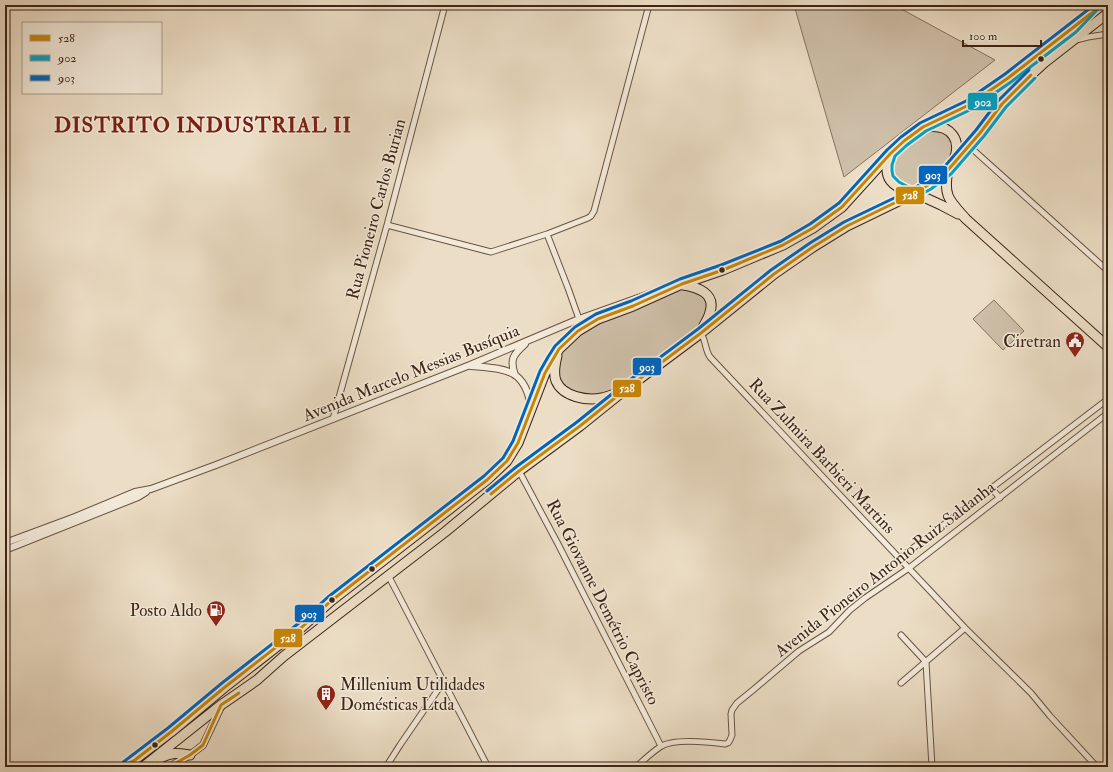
<svg xmlns="http://www.w3.org/2000/svg" width="1113" height="772" font-family="'IM FELL Double Pica',serif">
  <rect width="100%" height="100%" fill="#ecdec6"/>
  <filter id="stains"><feTurbulence type="fractalNoise" baseFrequency=".005" numOctaves="4"/><feColorMatrix values="0 0 0 0 .2 0 0 0 0 .09 0 0 0 0 .02 0 0 0 .5 -.17"/></filter>
  <radialGradient id="worn" r=".72"><stop offset=".6" stop-color="#630" stop-opacity="0"/><stop offset="1" stop-color="#630" stop-opacity=".3"/></radialGradient>
  <path fill="#cebfa8" stroke="#86725f" d="M794 5H894L995 60 844 177Z
    M935 126 955 138 952 165 915 193 889 179 891 153 904 141Z
    M682 284 710 301 701 333 626 389 608 396 568 393 555 373 559 349 578 331Z
    M994 300 1024 331 1003 350 973 319Z"/>
  <g fill="none" stroke-linecap="round" stroke-linejoin="round">
    <g stroke="#695342" stroke-width="7">
      <path id="minor" d="M1076 40 1088 37 1108 34
        M969 146 1108 271
        M387 225 491 252 547 234 588 218 591 216 594 211 649 5
        M547 234 568 288 579 319
        M701 333C706 341 705 350 710 357L965 628 1031 693 1050 716 1097 767
        M333 419 387 225 445 5
        M519 471 558 544 661 746
        M991 488 1000 498
        M900 558 1108 399
        M388 575 488 767
        M901 635 926 662 932 767
        M901 683 965 628
        M386 767 400 745 444 681
        M636 767C644 760 651 753 660 747 673 738 709 742 725 744L728 743 730 740 732 735 731 714 732 710 737 703 753 690 799 651 829 632 850 610 865 598 909 568 1108 413"/>
    </g>
    <g stroke="#695342" stroke-width="8">
      <path id="tertiary" d="M471 366C505 369 525 368 531 407
        M515 375C509 359 514 354 525 344
        M5 543 75 517 135 492 151 489 216 465 470 365 579 319 663 289
        M5 550 138 497 146 492
        M169 767 190 755 203 745 221 707"/>
    </g>
    <g stroke="#3d2516" stroke-width="11">
      <path id="trunk" d="M927 127C951 124 963 140 953 162
        M890 156C881 179 893 186 912 194
        M948 170C943 196 949 200 966 219L1108 347
        M915 193 941 205 958 214
        M683 285C697 287 716 293 710 312 709 318 704 324 702 330
        M557 356C555 364 553 373 556 381 563 397 587 401 602 398 607 397 612 395 617 393
        M160 758C173 752 177 753 190 755
        M125 767 171 732 225 687 302 627 331 601 487 480 507 461 518 443 545 373 552 360 559 349 578 331 598 319 633 306 682 284 723 270 783 245 813 228 842 207 891 153 904 141 923 127 969 105 1008 78 1102 5
        M143 767 221 705 257 680 284 656 445 532 519 471 580 426 626 389 701 333 774 274 813 247 847 226 915 193 928 185 948 170 980 133 1002 104 1018 87 1044 63 1108 13"/>
    </g>
    <use href="#minor" stroke="#f3eada" stroke-width="5"/>
    <use href="#tertiary" stroke="#f3eada" stroke-width="6"/>
    <use href="#trunk" stroke="#ecdec6" stroke-width="9"/>
    <g stroke="#f3eada" stroke-width="6">
      <path id="bus-1" d="M491 494 519 471 580 426 626 389 701 333 774 274 813 247 847 226 915 193 928 185 948 170 980 133 1002 104 1031 75
        M121 767 135 760 171 732 225 687 302 627 331 601 487 480 507 461 518 443 545 373 559 349 578 331 598 319 633 306 682 284 723 270 783 245 813 228 842 207 891 153 904 141 923 127 969 105 1008 78 1102 5
        M169 767 190 755 203 745 221 705 239 693"/>
    </g>
    <g stroke="#f3eada" stroke-width="6">
      <path id="bus-2" d="M914 190 899 182 893 176 892 171V165L895 156 907 145 926 131 972 109 1011 82 1076 32 1099 8
        M914 198 931 189 951 174 984 136 1006 107 1035 78"/>
    </g>
    <g stroke="#f3eada" stroke-width="6">
      <path id="bus-3" d="M487 491 516 467 577 422 623 385 698 329 771 270 810 243 844 222 913 189 925 181 945 166 976 130 998 101 1029 70
        M122 763 168 728 222 683 299 623 328 597 484 476 503 458 513 441 540 371 548 357 555 346 575 327 596 314 631 301 680 279 721 265 781 241 810 224 839 203 887 150 901 137 920 123 966 101 1005 74 1094 5"/>
    </g>
    <use href="#bus-1" stroke="#c88606" stroke-width="3"/>
    <use href="#bus-2" stroke="#03a2c5" stroke-width="3"/>
    <use href="#bus-3" stroke="#0065bd" stroke-width="3"/>
  </g>
  <defs>
    <g id="civic-pin" transform="scale(1)"><path d="M0 17L-7.5 6A9.5 9.5 0 1 1 7.5 6Z" fill="#8f2418" stroke="#f3eada"/><path d="M-.6-6.5H3V-4.5H.6V-3L4-1V1h2V6H-6V1h2V-1L-.6-3ZM-1.2 2.5V6h2.4V2.5Z" fill="#fff"/></g>
    <g id="fuel-pin" transform="scale(1)"><path d="M0 17L-7.5 6A9.5 9.5 0 1 1 7.5 6Z" fill="#8f2418" stroke="#f3eada"/><path d="M-5.5-6h7V0h2V4h1.3V-2.5L3-4.5l.8-.8L6-3V5H2.5V1h-1V6h-7ZM-4.2-4.7v3.2H.2V-4.7Z" fill="#fff"/></g>
    <g id="building-pin" transform="scale(1)"><path d="M0 17L-7.5 6A9.5 9.5 0 1 1 7.5 6Z" fill="#8f2418" stroke="#f3eada"/><path d="M-4-6H4V6H1V3H-1V6H-4ZM-2.5-4.3h1.7v1.8h-1.7ZM.8-4.3h1.7v1.8H.8ZM-2.5-1h1.7V.8h-1.7ZM.8-1h1.7V.8H.8Z" fill="#fff"/></g>
  </defs>
  <g fill-rule="evenodd">
    <use href="#civic-pin" x="1075" y="341"/>
    <use href="#fuel-pin" x="216" y="610"/>
    <use href="#building-pin" x="326" y="694"/>
  </g>
  <g fill="#3d2516" stroke="#f3eada" stroke-width="1.5">
    <circle cx="1041" cy="59" r="3.5"/>
    <circle cx="722" cy="270" r="3.5"/>
    <circle cx="372" cy="569" r="3.5"/>
    <circle cx="332" cy="600" r="3.5"/>
    <circle cx="155" cy="745" r="3.5"/>
  </g>
  <g text-anchor="middle" dominant-baseline="central" stroke-width="3" stroke-linejoin="round" paint-order="stroke">
    <g font-size="17" fill="#3d2516" stroke="#f3eada">
      <text transform="translate(376 209) rotate(-75)">Rua Pioneiro Carlos Burian</text>
      <text transform="translate(411 373) rotate(-22)">Avenida Marcelo Messias Busíquia</text>
      <text transform="translate(822 456) rotate(47)">Rua Zulmira Barbieri Martins</text>
      <text transform="translate(885 569) rotate(-38)">Avenida Pioneiro Antonio Ruiz Saldanha</text>
      <text transform="translate(603 602) rotate(63)">Rua Giovanne Demétrio Capristo</text>
    </g>
    <g font-size="17" fill="#3d2516" stroke="#f3eada" text-anchor="end">
      <text x="1061" y="341">Ciretran</text>
      <text x="202" y="610">Posto Aldo</text>
      <text x="340" y="684" text-anchor="start">Millenium Utilidades<tspan x="340" dy="20">Domésticas Ltda</tspan></text>
    </g>
    <g font-size="21" font-weight="bold" letter-spacing="1" fill="#7a1f14" stroke="#f3eada">
      <text x="203" y="125">DISTRITO INDUSTRIAL II</text>
    </g>
  </g>
  <g stroke="#f3eada" stroke-width="1.5">
    <rect x="967" y="92" width="31" height="19" rx="4" fill="#03a2c5"/>
    <rect x="918" y="165" width="30" height="20" rx="4" fill="#0065bd"/>
    <rect x="895" y="186" width="30" height="19" rx="4" fill="#c88606"/>
    <rect x="632" y="357" width="30" height="19" rx="4" fill="#0065bd"/>
    <rect x="612" y="379" width="30" height="19" rx="4" fill="#c88606"/>
    <rect x="294" y="604" width="31" height="19" rx="4" fill="#0065bd"/>
    <rect x="273" y="628" width="30" height="20" rx="4" fill="#c88606"/>
  </g>
  <g font-size="11" text-anchor="middle" font-weight="bold" fill="#fff">
    <text x="983" y="106">902</text>
    <text x="933" y="179">903</text>
    <text x="910" y="199">528</text>
    <text x="647" y="371">903</text>
    <text x="627" y="392">528</text>
    <text x="309" y="618">903</text>
    <text x="288" y="642">528</text>
  </g>
  <rect width="1113" height="772" fill="none" stroke="#ecdec6" stroke-width="20"/>
  <rect x="6" y="6" width="1101" height="760" fill="none" stroke="#3d2516" stroke-width="2"/>
  <rect x="10" y="10" width="1093" height="752" fill="none" stroke="#3d2516"/>
  <rect x="22" y="22" width="140" height="72" fill="#f3eada" stroke="#aa9b8c"/>
  <rect x="30" y="35" width="20" height="6" fill="#c88606" stroke="#aa9b8c"/>
  <text x="58" y="42" font-size="12" fill="#3d2516">528</text>
  <rect x="30" y="55" width="20" height="6" fill="#03a2c5" stroke="#aa9b8c"/>
  <text x="58" y="62" font-size="12" fill="#3d2516">902</text>
  <rect x="30" y="75" width="20" height="6" fill="#0065bd" stroke="#aa9b8c"/>
  <text x="58" y="82" font-size="12" fill="#3d2516">903</text>
  <path d="M963 40v6h78v-6" fill="none" stroke="#3d2516" stroke-width="2"/>
  <text x="969" y="40" font-size="12" fill="#3d2516" stroke="#f3eada" stroke-width="3" paint-order="stroke">100 m</text>
  <rect width="100%" height="100%" filter="url(#stains)"/>
  <rect width="100%" height="100%" fill="url(#worn)"/>
</svg>
